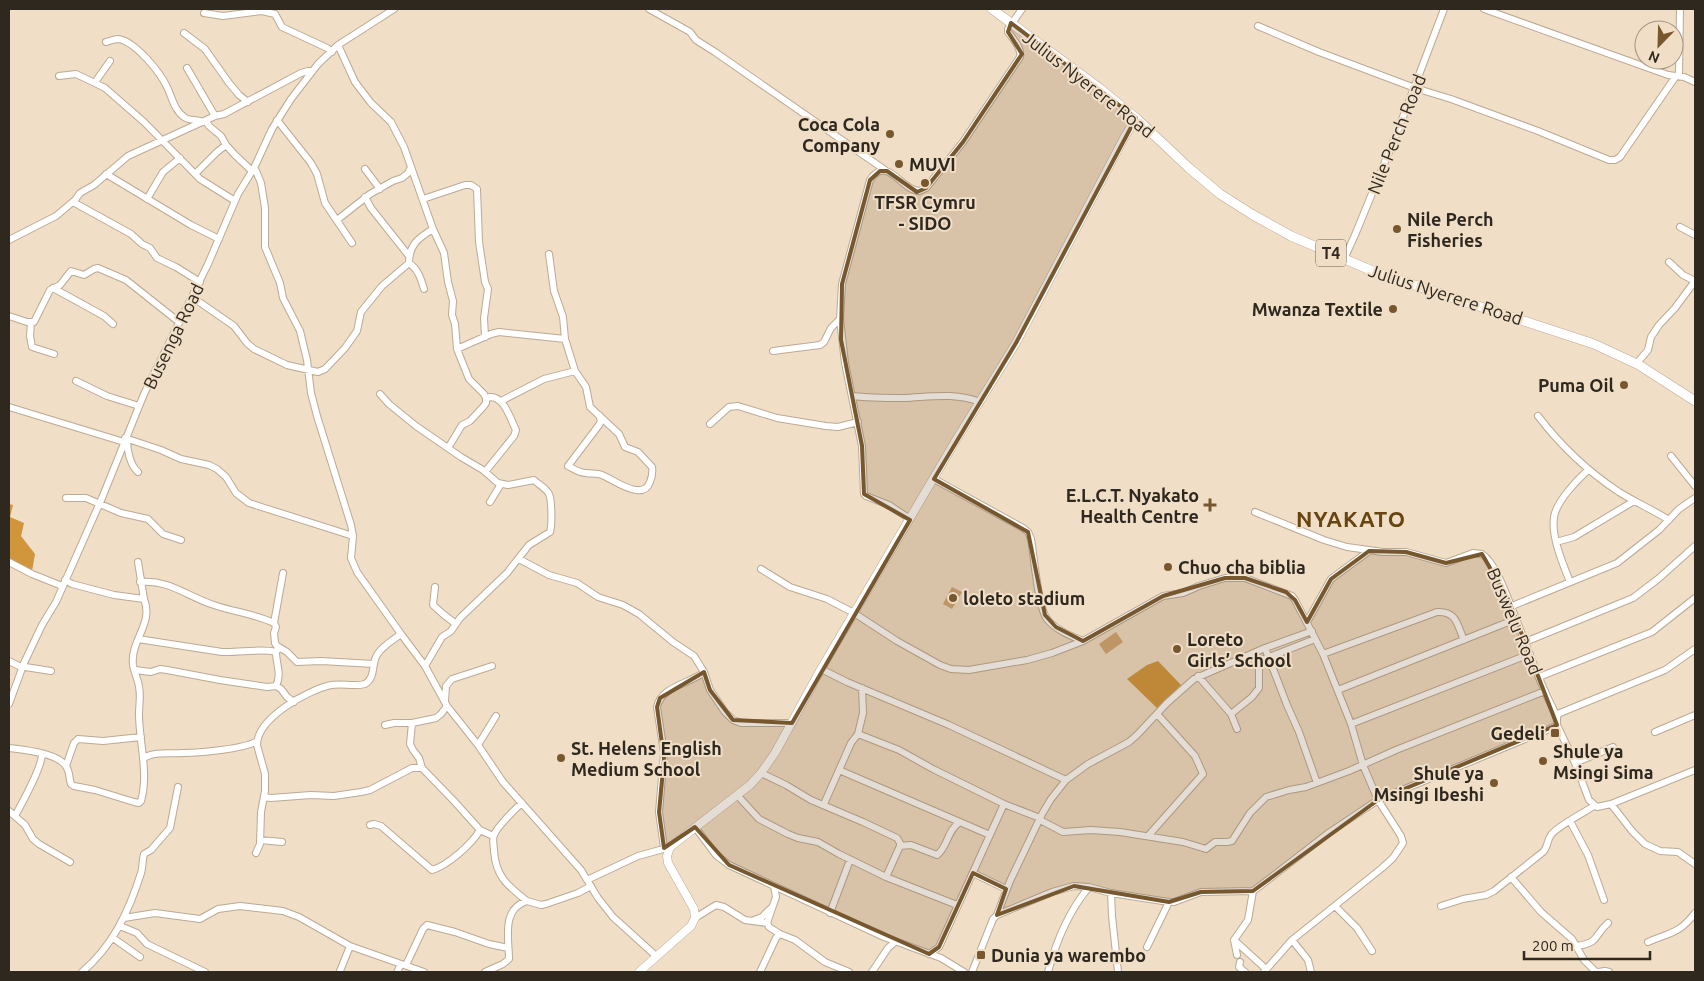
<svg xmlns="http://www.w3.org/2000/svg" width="1704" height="981" font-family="Ubuntu,sans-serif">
  <rect width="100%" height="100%" fill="#f0dec7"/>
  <path fill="#d0a773" d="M952 587 962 592 952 609 943 604Z
    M1116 632 1123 642 1106 654 1099 644Z"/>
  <path fill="#d1953c" d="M9 504 13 505 10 517 24 523 21 536 35 554 32 571 9 560Z
    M1158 661 1181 685 1157 708 1127 679 1147 665Z"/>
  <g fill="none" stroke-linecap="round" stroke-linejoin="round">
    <g stroke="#bbaa94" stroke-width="8">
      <path id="minor" d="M649 9 690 32 696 40 715 52 885 170
        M1484 9 1668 75 1684 77 1695 82
        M204 13 223 16 262 11 275 14 282 27 327 48 332 52
        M1258 26 1319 52 1415 88 1451 99 1538 131 1609 160H1615L1620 157 1676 76
        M184 33 205 49 229 83 239 95 248 102
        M106 42C110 41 114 39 118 39 135 41 160 72 167 87 172 97 174 110 184 117 189 121 197 119 203 122
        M338 45 355 82 371 103 391 122 404 147 433 229 444 253 448 282 453 301 452 315 455 324 457 349 469 379 484 394 486 398V403L483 407 470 421 462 425 448 448
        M110 61 98 78 95 83 105 88 144 122 200 179 235 201
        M187 68 215 116
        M59 76 76 74 95 83
        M1679 76 1680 9
        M277 120 311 163 317 174 325 203 352 243
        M206 121 209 126 221 136 226 145 235 155 252 171
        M254 168 256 171 261 183 265 208V247L280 283 283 298 300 331 307 360 311 393 317 416 351 525 353 536 351 558 357 572 401 634 425 666 447 706 478 745 503 782 581 870 598 898 613 917 656 956
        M365 169 380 189
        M106 174 191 225 219 239
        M195 174 217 152 226 145
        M365 197 371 208 409 256
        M147 199 163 172 180 158
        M423 199 465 185H471L477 189 479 242 485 282 488 289 484 318 485 337
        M73 202 131 234 142 244 150 248 157 258 176 267 200 282
        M337 220 370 194 393 181 402 178 408 173 411 167
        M1680 227 1695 235
        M9 240 56 216 75 200 80 193 94 185 128 156 215 116 224 114 301 73 308 71 312 72
        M549 254 554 291 563 317 565 339 575 371 586 387 590 407 619 434 625 447 638 452 652 467C653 473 652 477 650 482 643 502 614 480 602 475 597 473 591 474 586 473 579 473 574 469 568 466L599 425 601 421 599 415
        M1344 259 1355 235 1398 130 1444 9
        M1669 262 1683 275 1695 281
        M409 263C418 269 421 279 424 289
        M53 288 104 316 113 324
        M192 297 234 326 247 343 254 349 287 365 318 372 325 369 345 348 357 331 361 312 382 286 409 263C409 245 418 238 433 229
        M9 316 27 322H34L50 290 60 285 71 271 84 275 94 269 98 268 126 280 179 322
        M31 322 30 336 32 347 54 354
        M457 349 491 334 499 332 565 339
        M773 351 820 345 824 342 831 328 840 319
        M1637 363 1648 350 1651 337 1659 325 1675 308 1695 281
        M76 381 107 396 139 406
        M380 394 389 404 416 426 461 457 483 470 498 483 508 485 534 480C538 484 547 489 549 494 552 501 552 525 550 532L529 545 507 573 460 618 451 631 442 637 425 666
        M853 396C869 398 886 398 903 398 930 397 954 392 980 402
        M501 401 544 379 575 371
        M9 407 124 442
        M1538 416C1561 446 1587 471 1619 492 1635 502 1653 510 1669 520
        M710 424 729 407 738 406 777 418 826 426 838 427 858 422
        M125 438 161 450 181 459 209 465 217 469 226 477 236 493 249 503 353 536
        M127 439C127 450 130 465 138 472
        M1671 456 1695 486
        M485 472 514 436 516 430C510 418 503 392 486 398
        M934 479 1023 528 1028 532 1031 539C1034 555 1038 608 1047 619 1056 630 1071 636 1083 641
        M66 498H86L121 513 148 519 163 534 181 540
        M490 502 501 484
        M1255 512 1324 540 1347 547 1383 552H1406L1446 563 1473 553 1482 554C1497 564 1509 602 1516 619 1529 651 1540 686 1557 716
        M910 519 889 505 866 496 864 494 862 446 845 363 840 319 842 284 870 180C888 154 900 190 919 191L926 188 963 142 1020 57C1022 48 1013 39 1008 32V29L1022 9
        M1556 542 1574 537 1634 501
        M519 559 549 575 577 583 598 597 623 605 639 614 673 642 694 656 704 672 710 690 725 712 733 720 741 723H792
        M9 562 32 574 62 586
        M138 562 144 599
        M761 569 790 587 827 599 854 613 897 641 940 665 951 669 969 670 1027 660 1052 653 1083 641 1163 596 1183 593 1199 586 1225 578H1245L1292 596 1295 600 1323 654 1351 724 1363 765 1378 800 1401 836 1403 843 1393 858 1382 868 1292 940 1264 972
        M283 573 274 623 276 627 274 633 275 643 277 646 287 652 297 662 321 661 374 664
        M140 582C169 579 188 597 214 605 234 612 255 614 274 623
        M1570 582C1563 564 1551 537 1554 517 1556 502 1577 480 1588 470
        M435 587 433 605 443 614 456 624
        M1512 606 1617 563 1659 530 1679 509 1695 498
        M1307 622 1331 579 1369 551
        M138 639 222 652C240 653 258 648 276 652
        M1525 642 1633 598 1658 579 1695 546
        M1265 648 1287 705 1299 732 1317 783
        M1323 654 1437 612C1457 611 1457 625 1464 640
        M9 661 19 666 51 671
        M821 669 847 682 949 725 1066 780
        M135 670 151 672 160 669 167 670 220 680 267 687 276 686 281 689 287 697 294 702
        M1198 676 1231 714 1237 729
        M1539 677 1652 632 1695 598
        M276 686C282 674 276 664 276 652L278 649
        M1338 690 1516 619
        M445 701 446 686 452 679 492 666
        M9 704 24 663 42 625 56 602 102 498 144 394 208 264 238 194 254 168 272 129 291 99 318 64 338 45 394 9
        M1231 714 1252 697 1259 688V661L1315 639
        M1351 724 1530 654
        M385 725 394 723H412L436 718 441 714 447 706
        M1557 725 1575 763 1589 800 1597 807 1611 804 1695 770
        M1655 732 1695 715
        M858 734 899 750 933 769 1004 804 1040 818
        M478 745 496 716
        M9 748C24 750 60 753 67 768 70 773 69 779 71 784L74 786 95 790 134 802 139 803 141 801C149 773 139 742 139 714 139 705 141 696 139 687 138 679 134 672 133 665 130 640 154 624 144 599L114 595 72 584 65 580
        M144 758C154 751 170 754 183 753 198 753 245 749 257 741
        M1575 763 1613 747
        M66 766 74 743 78 739 103 741 141 737
        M839 770 990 835
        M761 773 786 785 811 800 863 822 897 838 900 843V846L886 877
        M737 795 759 819 788 834 798 838 818 842 839 854 886 877 957 905
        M265 797 271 798 311 795 334 796 361 792 370 790 412 768H422
        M522 803C515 809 497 827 494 835 492 840 494 845 494 851 496 877 507 885 527 901
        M824 804 851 743 858 734 863 713 862 688
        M1611 804 1632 831 1645 844 1660 851 1678 852 1695 864
        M9 811 25 825 33 839 39 844 70 862
        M15 816C22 803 42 768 42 754
        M1040 820 1063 832 1091 830 1120 832 1183 842 1206 849 1215 842H1227L1232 841 1250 813 1266 797 1289 790 1306 787 1349 771 1396 750 1545 691
        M1570 821 1588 855 1604 900
        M370 825 374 824 381 826 432 870C447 866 472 844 480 830L454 801 422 768 419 758 413 750 410 744 412 723
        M695 827 716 855 729 865 884 937 941 958 964 972
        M480 830 493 836
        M1148 836 1203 774 1195 756 1157 714
        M260 840 282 842
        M900 846 911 845 937 855C948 847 947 830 960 822
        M664 848 659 812 664 753 657 707C661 686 690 684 704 672
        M256 853 260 844 261 812 265 791V774L257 745C257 718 308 690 331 685 342 683 354 687 365 684 376 677 371 665 377 655 381 647 393 640 401 634
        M973 873 1006 889
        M1511 877 1541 912 1572 939 1584 960 1595 971 1598 972
        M587 880 638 856 667 848
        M774 886 776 897 767 923 769 927 780 934
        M1111 893 1112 916 1118 972
        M1335 906 1357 928 1372 951
        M1441 906 1463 899 1486 895 1494 891 1543 852C1548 847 1547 840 1551 835 1556 827 1585 812 1594 806
        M830 913 850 860
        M997 915 1010 881 1042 814 1051 799 1066 780 1088 764 1129 742 1137 735 1167 703 1194 679 1265 648 1312 631
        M124 918 155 913 200 919 218 909 240 906 283 911 299 917 350 946 424 972
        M695 918 716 905 724 907 745 920 767 923
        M754 920 762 917 771 908
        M120 926 137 933 147 944 205 972
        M113 938 140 957
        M1234 940 1266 969
        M1292 940 1308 960 1311 972
        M1648 942C1671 932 1679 934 1695 913
        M1577 946C1601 942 1593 936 1608 923
        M1147 947 1169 902
        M929 954 939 947 1004 804
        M1237 955 1234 940 1248 920 1253 891
        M1240 962 1239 967 1245 972
        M406 965 423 929 427 925 455 932 489 944 508 948
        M340 971 350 946
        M82 972C113 946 129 911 141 873 143 867 142 861 144 854L151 850 170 828 178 787
        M397 972 401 964
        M485 972 503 964 509 959C509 939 501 909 527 901L541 905 546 904 578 893 591 886
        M760 972 776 938 780 934 795 940 825 962 849 972
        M872 972 888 948 895 942
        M972 972 993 919 997 915 1052 892 1074 886 1089 887 1111 893 1169 902H1174L1201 892 1253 891 1260 886 1330 832 1378 800 1554 727 1557 725V716L1560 713 1665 670 1695 649
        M1048 972C1056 942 1068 912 1089 887
        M1598 972 1605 971 1609 972"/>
    </g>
    <g stroke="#bbaa94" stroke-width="9">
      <path id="major" d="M639 972 691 926 695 918 694 909 668 863 667 856 670 847 750 785 761 773 775 753 821 669 956 440 1016 343 1124 138 1136 118"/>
    </g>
    <g stroke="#bbaa94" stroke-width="10">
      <path id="highway" d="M992 9 1098 87 1136 118 1189 168 1220 194 1253 215 1291 236 1375 272 1594 344 1639 365 1695 401"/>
    </g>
    <use href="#minor" stroke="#fff" stroke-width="6"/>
    <use href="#major" stroke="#fff" stroke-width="8"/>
    <use href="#highway" stroke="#fff" stroke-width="9"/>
  </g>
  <path fill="#77572d" fill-opacity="0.2" stroke="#77572d" stroke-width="4" stroke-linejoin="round" d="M1011 23 1136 118 1016 343 934 479 1028 532 1045 615 1056 627 1083 641 1163 596 1225 578H1245L1286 592 1295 600 1307 622 1331 579 1369 551 1406 552 1446 563 1482 554 1509 601 1557 725 1378 800 1253 891 1201 892 1169 902 1074 886 997 915 1006 889 973 873 939 947 929 954 729 865 695 827 664 848 659 812 664 759 657 707 660 698 704 672 710 690 733 720 792 723 910 520 864 494 862 446 841 340 842 284 870 180 880 171H887L917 192 926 188 963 142 1022 54 1008 32Z"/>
  <g fill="#77572d" stroke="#f0dec7" stroke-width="2">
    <circle cx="890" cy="134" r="5"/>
    <circle cx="899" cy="164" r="5"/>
    <circle cx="925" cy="183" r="5"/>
    <circle cx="1397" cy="229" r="5"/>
    <circle cx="1393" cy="309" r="5"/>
    <circle cx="1624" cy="385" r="5"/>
    <path d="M1207.5 497.5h5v5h5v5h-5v5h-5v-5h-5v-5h5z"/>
    <circle cx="1168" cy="567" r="5"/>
    <circle cx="953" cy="598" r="5"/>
    <circle cx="1177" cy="649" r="5"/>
    <rect x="1550" y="728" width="10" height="10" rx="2.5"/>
    <circle cx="561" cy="758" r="5"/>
    <circle cx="1543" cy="761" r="5"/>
    <circle cx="1494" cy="783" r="5"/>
    <rect x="976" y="950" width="10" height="10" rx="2.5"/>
  </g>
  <g text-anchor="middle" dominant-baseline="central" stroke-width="4" stroke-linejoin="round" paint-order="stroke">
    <rect fill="#f0dec7" stroke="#685f51" stroke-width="1" x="1316" y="239.5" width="30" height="27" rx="4"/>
    <g font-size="16" font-weight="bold" fill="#2e281f">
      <text x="1331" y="253">T4</text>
    </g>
    <g font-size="18" fill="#2e281f" stroke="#f0dec7">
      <text transform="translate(1089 84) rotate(38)">Julius Nyerere Road</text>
      <text transform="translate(1396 134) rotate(-68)">Nile Perch Road</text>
      <text transform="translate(1446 294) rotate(18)">Julius Nyerere Road</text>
      <text transform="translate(173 336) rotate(-64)">Busenga Road</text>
      <text transform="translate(1515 621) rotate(67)">Buswelu Road</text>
    </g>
    <g font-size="18" font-weight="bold" fill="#2e281f" stroke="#f0dec7" text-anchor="start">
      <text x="880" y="124" text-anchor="end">Coca Cola<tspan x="880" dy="21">Company</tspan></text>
      <text x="909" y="164">MUVI</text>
      <text x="925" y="202" text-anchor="middle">TFSR Cymru<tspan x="925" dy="21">- SIDO</tspan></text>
      <text x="1407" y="219">Nile Perch<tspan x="1407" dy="21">Fisheries</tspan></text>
      <text x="1383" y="309" text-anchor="end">Mwanza Textile</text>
      <text x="1614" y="385" text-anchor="end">Puma Oil</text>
      <text x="1199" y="495" text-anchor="end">E.L.C.T. Nyakato<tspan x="1199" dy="21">Health Centre</tspan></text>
      <text x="1178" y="567">Chuo cha biblia</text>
      <text x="963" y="598">loleto stadium</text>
      <text x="1187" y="639">Loreto<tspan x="1187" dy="21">Girls’ School</tspan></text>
      <text x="1545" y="733" text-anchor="end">Gedeli</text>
      <text x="571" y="748">St. Helens English<tspan x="571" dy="21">Medium School</tspan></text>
      <text x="1553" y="751">Shule ya<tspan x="1553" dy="21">Msingi Sima</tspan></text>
      <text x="1484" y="773" text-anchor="end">Shule ya<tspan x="1484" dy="21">Msingi Ibeshi</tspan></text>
      <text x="991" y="955">Dunia ya warembo</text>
    </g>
    <g font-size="22" font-weight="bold" letter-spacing="1" fill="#674511" stroke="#f0dec7">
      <text x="1351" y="518">NYAKATO</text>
    </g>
  </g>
  <rect width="1704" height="981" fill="none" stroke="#2e281f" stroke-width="20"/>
  <g transform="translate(1659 45) rotate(203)"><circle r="24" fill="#f0dec7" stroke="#a29584"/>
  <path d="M0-4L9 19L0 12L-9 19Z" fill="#77572d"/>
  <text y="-8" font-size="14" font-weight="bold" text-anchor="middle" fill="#2e281f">N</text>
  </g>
  <path d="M1524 951v8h126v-8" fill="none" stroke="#2e281f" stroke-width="2.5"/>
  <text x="1532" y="951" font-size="15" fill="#2e281f" stroke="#f0dec7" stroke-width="4" paint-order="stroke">200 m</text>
</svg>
